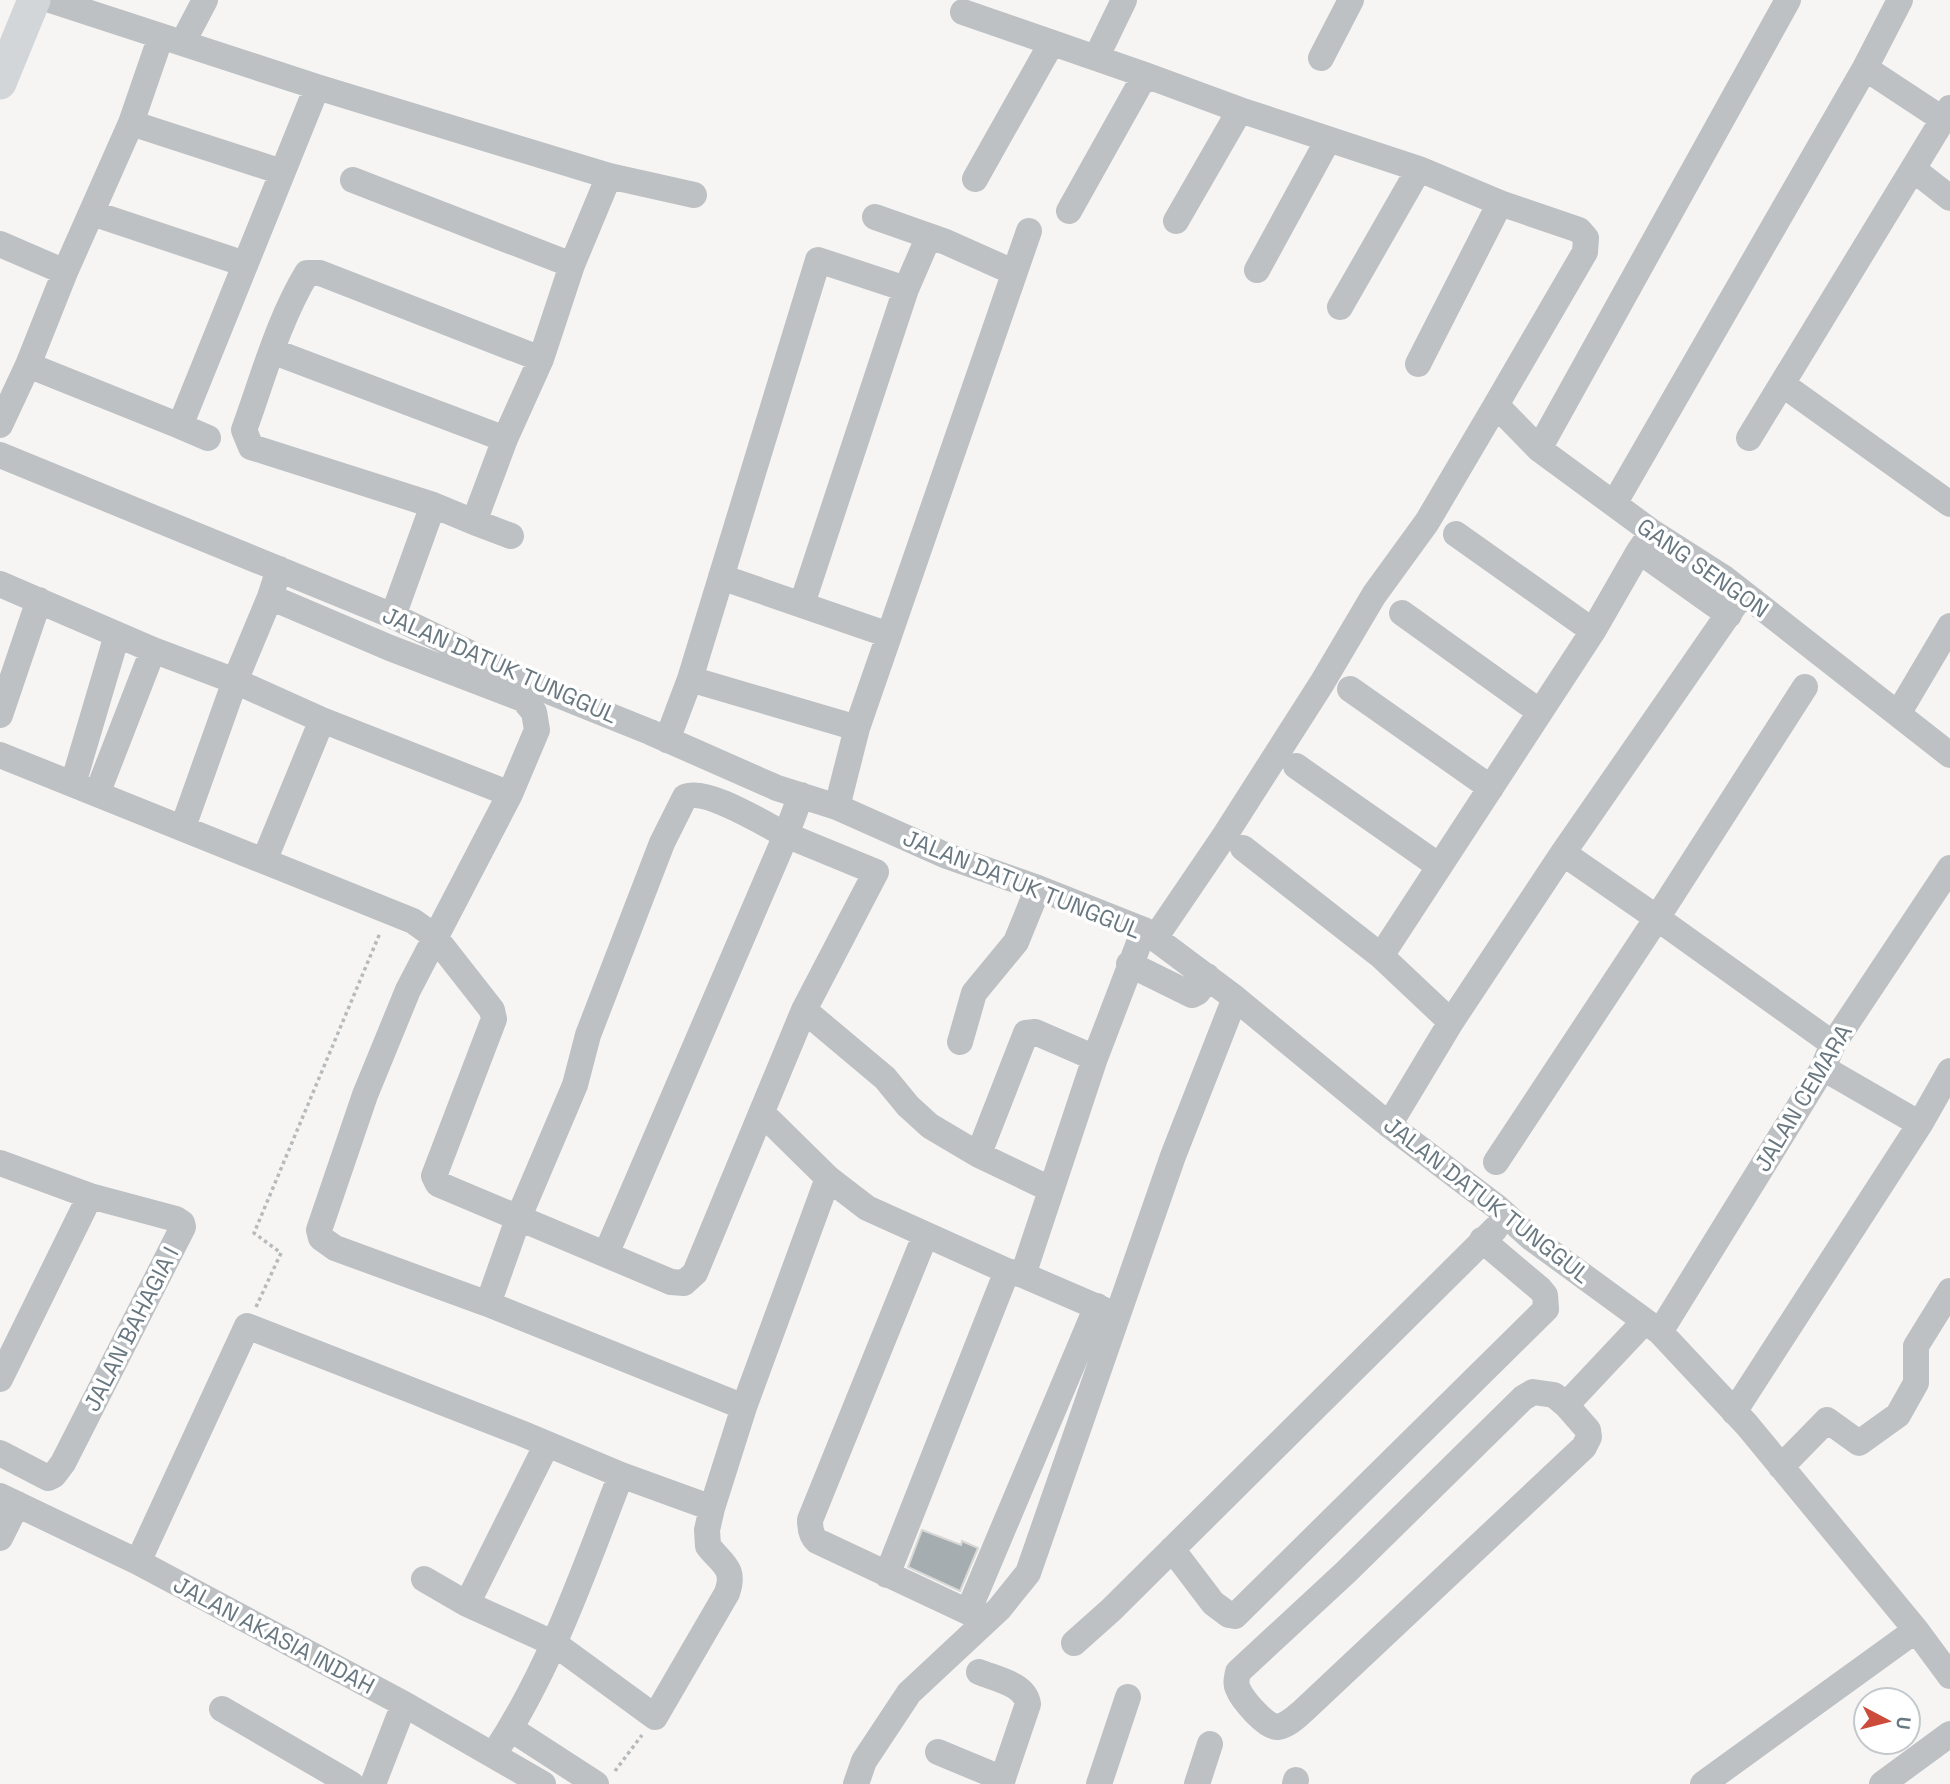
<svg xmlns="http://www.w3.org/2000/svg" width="1950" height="1784" font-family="'Space Grotesk',sans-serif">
  <rect width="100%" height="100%" fill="#f6f5f3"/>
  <path fill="#a5adb1" stroke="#d7d7d5" stroke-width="2" d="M922 1530 961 1545 962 1541 978 1548 960 1591 908 1567Z"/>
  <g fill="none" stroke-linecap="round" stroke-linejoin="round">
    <path stroke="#b7babc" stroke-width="3.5" stroke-dasharray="3.5 3.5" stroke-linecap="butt" d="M256 1307 281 1253 254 1233 380 933
      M615 1771 642 1735"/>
    <path stroke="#bdc1c4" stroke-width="26" d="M50 0 317 87 609 176 694 195
      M963 12 1145 75 1240 110 1419 169 1500 203 1579 230 1586 238 1585 252 1496 405 1539 449 1652 532 1724 578 1950 755
      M183 42 205 0
      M1096 58 1124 0
      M1321 58 1351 0
      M1865 68 1944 120
      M131 123 282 172
      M1913 169 1950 198
      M975 179 1051 44
      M353 180 572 265
      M1069 211 1145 75
      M92 213 245 264
      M875 217 946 242 1013 272
      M1176 221 1240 110
      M0 244 65 272
      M1257 270 1328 140
      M1340 307 1419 169
      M272 351 505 439
      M1418 364 1500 203
      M28 365 180 426 317 87
      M1782 384 1950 504
      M0 425 28 365 65 272 131 123 161 36
      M180 426 208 438
      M1749 438 1950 108
      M1539 449 1788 0
      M0 455 393 616 553 693 650 732 777 788 837 807 947 856 1038 888 1144 930 1235 998 1389 1125 1497 1207 1530 1237 1660 1332 1747 1425 1916 1630 1950 1676
      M1614 504 1865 68 1900 0
      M433 505 251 447 244 430C263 378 278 321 307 273H320L541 359
      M474 522 511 536
      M1456 534 1593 631
      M1639 551 1729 615
      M279 569 270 597 390 648 523 699 534 712 537 730 510 794 408 990 365 1095 319 1230 321 1238 335 1248 488 1304 744 1407
      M721 577 889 635
      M0 584 153 650 235 681 322 720 510 794
      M802 604 906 289 929 236
      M1402 613 1540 712
      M393 616 433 505 474 522 505 439 541 359 572 265 609 176
      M690 679 857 728 1029 231
      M1350 689 1491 788
      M1898 714 1950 626
      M0 715 39 600
      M667 740 690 679 818 260 906 289
      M0 755 413 921 434 936 492 1010 494 1019 434 1176 438 1184 671 1282 684 1283 695 1273 804 1010 876 872 786 835 606 1254
      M1296 766 1439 866
      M73 784 117 635
      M97 794 153 650
      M837 807 857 728
      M183 827 235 681 270 597
      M1243 848 1381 956 1451 1022
      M1563 853 1657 918 1805 687
      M264 861 322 720
      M1155 938 1225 835 1322 683 1374 595 1427 522 1496 405
      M1381 956 1593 631 1639 551 1652 532
      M1129 964 1192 995 1198 992 1207 976
      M804 1010 885 1078 908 1106 930 1126 979 1155
      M960 1042 974 993 1016 942 1038 888
      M1823 1068 1920 1124
      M762 1113 828 1178 867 1208 1007 1271 1023 1275 1111 1313
      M1389 1125 1451 1022 1563 853 1743 593
      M1496 1162 1657 918 1833 1044
      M0 1163 90 1196 176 1219 182 1223 183 1227 63 1463 54 1475 48 1478 0 1453
      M1050 1189 979 1155 983 1143 1026 1033 1035 1032 1095 1058
      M925 1236 810 1520C810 1528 811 1536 817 1541L968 1612 1097 1306
      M1023 1275 1095 1058 1144 930
      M488 1304 518 1219 575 1085 588 1035 662 843 685 797C706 787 764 824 786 835L801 795
      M1660 1332 1823 1068 1833 1044 1950 868
      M0 1379 90 1196
      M1533 1392 1554 1395 1566 1405 1588 1430 1589 1437 1584 1447 1303 1711C1296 1717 1288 1725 1278 1727 1267 1729 1242 1699 1238 1689 1235 1683 1237 1678 1238 1672L1346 1572 1523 1398Z
      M1566 1405 1645 1321
      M1734 1412 1920 1124 1950 1071
      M547 1444 467 1604 555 1644 655 1717 727 1593C736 1568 722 1564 708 1546L707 1530 712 1508
      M1781 1467 1827 1420 1859 1443 1898 1415 1916 1383V1346L1950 1291
      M621 1475 712 1508 744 1407 828 1178
      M0 1496 138 1562 404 1704 543 1784
      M0 1538 17 1504
      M1172 1549 1213 1603 1229 1615 1235 1616 1546 1309 1545 1295 1540 1289 1482 1240
      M138 1562 247 1326 521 1433 621 1475C584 1570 551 1668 494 1754
      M887 1575 1007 1271
      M424 1579 467 1604
      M1074 1643 1111 1610 1495 1229
      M979 1672C996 1679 1025 1684 1028 1704L1001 1784
      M222 1709 351 1784
      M511 1729 596 1784
      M938 1752 1003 1779
      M373 1784 404 1704
      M856 1784 864 1761 909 1693 999 1609 1028 1573 1173 1156 1235 998
      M1099 1784 1128 1697
      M1197 1784 1210 1744
      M1295 1784 1296 1780
      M1703 1784 1916 1630
      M1882 1784 1950 1734"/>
    <path stroke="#d2d6d9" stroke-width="33" d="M0 83 34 0"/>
  </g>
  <g text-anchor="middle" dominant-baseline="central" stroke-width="7" stroke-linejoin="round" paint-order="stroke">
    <g font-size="23" fill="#697880" stroke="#fff">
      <text transform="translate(1703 568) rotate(35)">GANG SENGON</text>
      <text transform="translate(500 665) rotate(24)">JALAN DATUK TUNGGUL</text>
      <text transform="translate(1022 884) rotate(22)">JALAN DATUK TUNGGUL</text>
      <text transform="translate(1803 1098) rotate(-59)">JALAN CEMARA</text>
      <text transform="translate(1487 1200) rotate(38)">JALAN DATUK TUNGGUL</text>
      <text transform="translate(131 1329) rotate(-63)">JALAN BAHAGIA I</text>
      <text transform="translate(274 1635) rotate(28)">JALAN AKASIA INDAH</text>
    </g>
  </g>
  <g transform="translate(1887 1721) rotate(97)"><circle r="33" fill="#ffffff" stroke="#c3c9cc" stroke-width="2"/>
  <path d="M0-5L12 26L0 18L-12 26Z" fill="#cc4c3c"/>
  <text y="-10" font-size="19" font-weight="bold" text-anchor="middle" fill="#697880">U</text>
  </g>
</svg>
